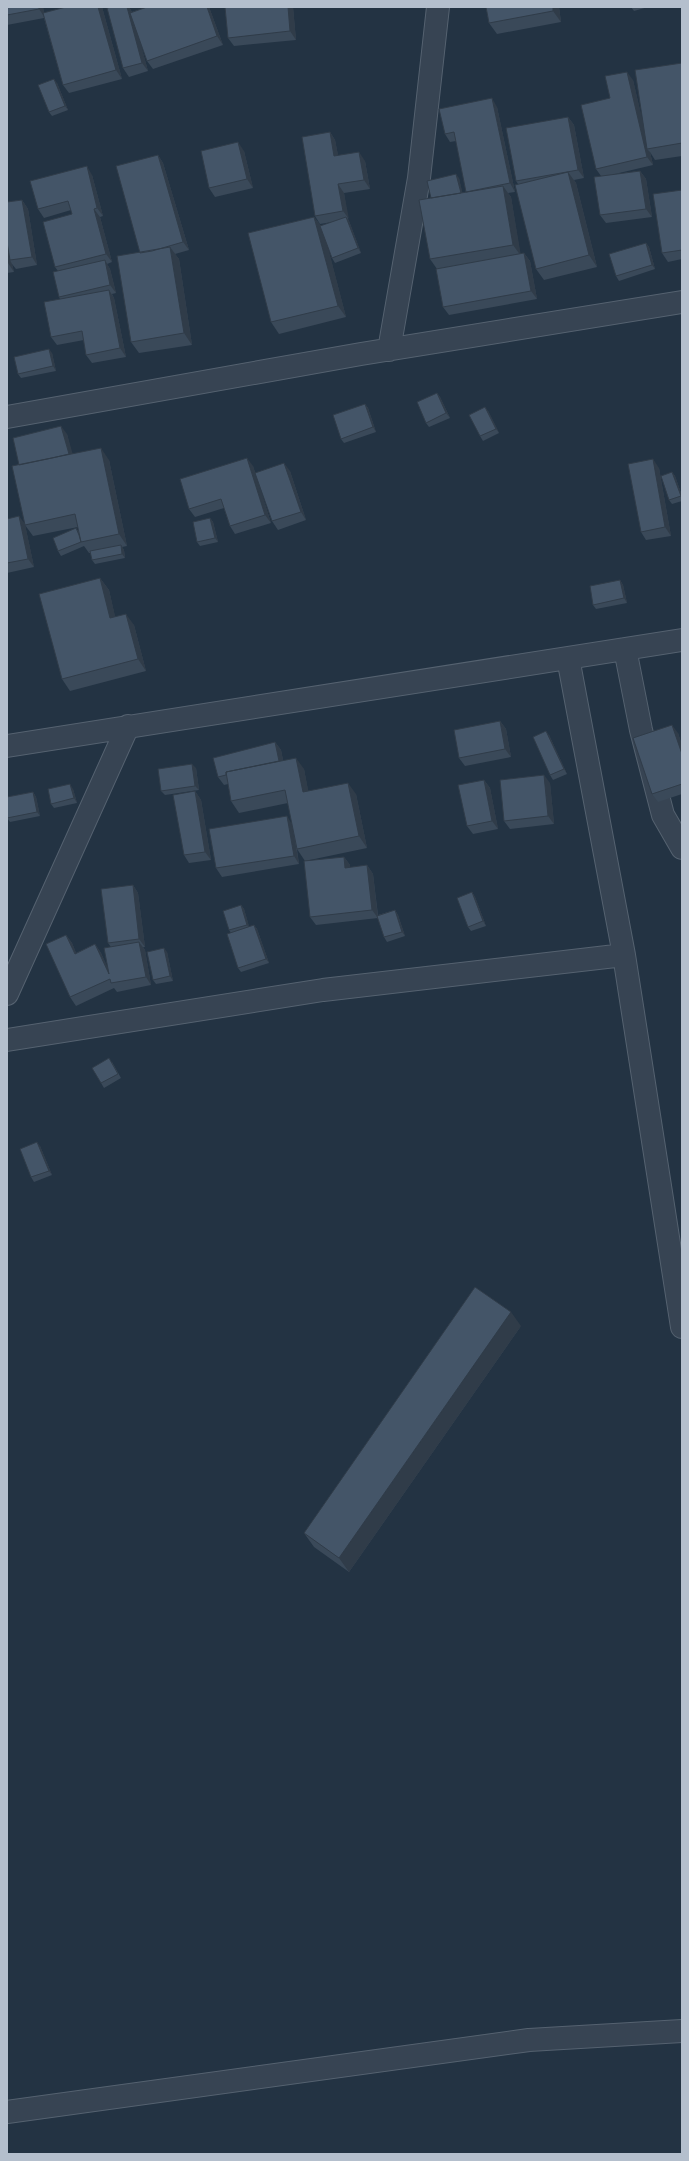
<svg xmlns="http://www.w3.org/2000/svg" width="689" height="2161" font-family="Signika,sans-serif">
  <rect width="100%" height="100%" fill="#233343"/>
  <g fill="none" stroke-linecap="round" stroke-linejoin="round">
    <g stroke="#556270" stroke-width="24">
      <path id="minor" d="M389 350 419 178 438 7
        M7 417 361 354 682 302
        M625 649 641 730 663 815 682 848
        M568 658 624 955 682 1327
        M7 746 682 640
        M7 994 128 726
        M7 1040 323 990 624 955
        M7 2112 529 2040 682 2031"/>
    </g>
    <use href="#minor" stroke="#374453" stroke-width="22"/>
  </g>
  <path fill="#3a4959" d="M7 7H43L44 13 66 7H102L122 79 69 93 63 85 44 18 7 25Z
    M112 7H129L132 12 147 7H209L223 45 153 69 147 61 138 35 148 71 129 77 123 68Z
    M225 7H293L296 40 234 46 228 38Z
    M486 7H559L561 22 497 34 489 23Z
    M631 7H648L634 11Z
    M682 63V156L655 160 650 152 653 165 615 174 640 171 646 179 652 217 606 223 600 215 601 176 596 169 610 98 633 80 644 128Z
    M57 83 68 110 52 116 49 112Z
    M497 107 515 192 508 193 511 197 520 253H524L530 261 537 299 449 315 443 307 437 269 430 259 431 198 459 178 462 193 466 192 456 141 450 142 445 134Z
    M568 117 574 125 584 178 574 180 576 183 597 267 544 280 536 269 518 184 516 181Z
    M330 132 335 140 338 156 365 161 370 189 344 193 348 219 349 221 361 253 335 263 332 258 327 245 346 317 279 334 271 322 314 217 321 226 332 222 320 224 315 216Z
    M244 151 253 188 215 197 209 188Z
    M158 155 163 163 189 250 175 254 179 259 192 345 139 353 131 342 140 253Z
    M92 175 103 216 100 217 112 262 107 264 110 269 116 293 112 294 114 298 126 357 92 363 86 355 84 340 57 345 51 337 60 299 59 297 58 271 55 267 72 214 71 210 44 218 38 209Z
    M682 190V259L668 262 662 253Z
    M22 200 28 209 37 265 16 269 12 264 14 272 7 273V202Z
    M646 243 649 247 655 269 619 281 616 276Z
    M52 353 56 371 21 378 18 374Z
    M437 393 440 397 450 418 429 427 426 423Z
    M365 404 368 408 376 432 344 443 341 439Z
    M488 411 499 433 483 441 480 436Z
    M67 434 72 454 109 460 127 546 122 547 124 550 125 558 95 564 92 560 91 553H89L84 546 61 556 58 551 76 528 78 531V527L33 536 25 525 34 567 7 573V519L25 523 19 465Z
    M253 466 271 523 235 534 230 526 224 508 195 517 189 509Z
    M659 468 671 536 646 540 641 532Z
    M290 471 306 520 278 530 272 521Z
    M672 472 675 476 682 496V501L672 504 669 500Z
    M210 518 213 522 218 542 200 546 197 542Z
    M100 578 109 590 115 617 134 625 146 671 70 691 62 679Z
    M620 580 623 585 627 603 596 609 593 605Z
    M500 721 506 729 511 757 465 766 459 758Z
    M678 733 682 745V794L658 802 652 794Z
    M549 735 567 774 553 780 550 775Z
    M275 742 281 750 283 760 304 769 308 791 356 794 367 848 305 861 297 849 296 842 299 864 222 877 216 868 292 823 288 803 239 813 231 801 228 784 224 785 218 777Z
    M196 768 199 790 165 795 161 791Z
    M484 780 490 788 498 829 473 834 467 826Z
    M550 783 554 824 510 829 504 821Z
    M73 789 77 803 54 808 51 804Z
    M195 791 201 800 211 860 189 863 184 855Z
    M33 792 36 797 40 816 10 822 7 818V797Z
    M344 857 350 865V868L367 865 373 874 378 915 395 910 398 915 405 936 387 942 384 937 378 918 316 925 310 917Z
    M133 885 138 893 145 947H143L145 950 151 985 117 992 114 988 76 1006 70 997 66 935 72 943 76 953 95 944 101 953 107 967 111 947 108 943Z
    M472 892 475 897 486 926 471 931 468 927Z
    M241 905 244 909 249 927 254 925 257 929 269 963 241 972 238 968 231 933 229 930Z
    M167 952 173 981 156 984 153 980Z
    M112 1062 121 1078 104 1088 101 1083Z
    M40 1146 52 1175 34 1182 31 1177Z
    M521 1326 349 1572 314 1547 304 1533Z"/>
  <path fill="#303c49" d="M39 7H43L45 18 39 9Z
    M98 7H102L122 79 116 70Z
    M127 7H129L132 12 148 71 142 63Z
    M207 7H209L223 45 217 36Z
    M288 7H293L296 40 290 31Z
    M553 7H559L561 22 553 11Z
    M627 72 633 80 649 148 647 149 650 152 653 165 647 157Z
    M54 79 57 83 68 110 65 106Z
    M492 98 497 107 515 192 510 183Z
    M568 117 574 125 584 178 578 170Z
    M330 132 335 140 340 164 334 156Z
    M238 142 244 151 253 188 247 179Z
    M359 152 365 161 370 189 364 180Z
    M158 155 163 163 189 250 183 242Z
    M87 166 92 175 103 216 97 208Z
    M640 171 646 179 652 217 646 209Z
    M568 172 576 183 597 267 589 255Z
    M456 174 459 178 464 199 461 194Z
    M338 184 344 193 349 219 343 211Z
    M503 186 511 197 521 256 513 245Z
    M22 200 28 209 37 265 32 257Z
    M94 209 100 217 112 262 106 254Z
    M314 217 323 228 346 317 338 306Z
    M346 217 349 221 361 253 358 248Z
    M7 235 10 260 12 264 14 272 8 263 7 259Z
    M646 243 649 247 655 269 652 265Z
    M170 247 179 259 192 345 184 333Z
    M524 253 530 261 537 299 531 291Z
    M105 260 110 269 116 293 110 285Z
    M109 290 114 298 126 357 120 348Z
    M49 349 52 353 56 371 53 366Z
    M437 393 440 397 450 418 446 413Z
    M365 404 368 408 376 432 373 427Z
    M485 407 488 411 499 433 496 429Z
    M61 426 67 434 75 462 69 454Z
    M101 448 109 460 127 546 119 534Z
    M247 458 253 466 271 523 265 515Z
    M653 459 659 468 671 536 665 527Z
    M284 463 290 471 306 520 301 512Z
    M672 472 675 476 682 496V498L681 496Z
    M19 516 25 524 34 567 28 559Z
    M210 518 213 522 218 542 215 538Z
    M121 545 124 550 125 558 122 554Z
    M100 578 109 590 118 629 110 618Z
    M620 580 623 585 627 603 624 598Z
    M126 614 134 625 146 671 138 659Z
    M500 721 506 729 511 757 505 749Z
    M672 725 678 733 682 745V754Z
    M546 731 549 735 567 774 564 769Z
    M275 742 281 750 285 770 279 761Z
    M296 758 304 769 311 804 303 792Z
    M192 764 196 768 199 790 195 786Z
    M544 775 550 783 554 824 548 816Z
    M484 780 490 788 498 829 492 821Z
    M348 783 356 794 367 848 359 836Z
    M70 784 73 789 77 803 74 798Z
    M195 791 201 800 211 860 205 852Z
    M33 792 36 797 40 816 37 812Z
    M287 816 292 824 299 864 294 856Z
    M344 857 350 865 351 877 345 868Z
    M367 865 373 874 378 918 372 910Z
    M133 885 138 893 145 947 139 939Z
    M472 892 475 897 486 926 483 921Z
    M241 905 244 909 250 929 247 925Z
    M395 910 398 915 405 936 402 932Z
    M254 925 257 929 269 963 266 959Z
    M66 935 72 943 80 962 75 954Z
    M139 942 145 950 151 985 146 977Z
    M95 944 101 953 115 982 109 974Z
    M164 948 167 952 173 981 170 976Z
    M37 1142 40 1146 52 1175 49 1171Z
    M511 1312 521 1326 349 1572 339 1558Z"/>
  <path fill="#445568" stroke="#303c49" d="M7 7H39V9L7 15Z
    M66 7H98L116 70 63 85 43 13Z
    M112 7H127L142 63 123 68 107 8Z
    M147 7H207L217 36 147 61 130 13Z
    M225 7H288L290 31 228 38Z
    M486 7H553V11L489 23Z
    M682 63V143L647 149 635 70Z
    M627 72 647 157 596 169 581 105 610 98 605 76Z
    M54 79 65 106 49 112 38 85Z
    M492 98 510 183 466 192 454 132 445 134 439 109Z
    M568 117 578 170 516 181 506 128Z
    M330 132 334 156 359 152 364 180 338 184 343 211 315 216 302 137Z
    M238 142 247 179 209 188 201 151Z
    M158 155 183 242 152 251 140 253 116 166Z
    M87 166 97 208 94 209 106 254 55 267 43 222 72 214 68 201 38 209 30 181Z
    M640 171 646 209 600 215 594 177Z
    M568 172 589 255 536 269 515 185Z
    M456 174 461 193 431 198 427 181Z
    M503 186 513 245 430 259 419 200Z
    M682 190V250L662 253 653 194Z
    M22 200 32 257 10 260 7 242V202Z
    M314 217 338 306 271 322 248 233Z
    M346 217 358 248 332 258 320 226Z
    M646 243 652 265 616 276 609 254Z
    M170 247 184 333 131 342 117 256Z
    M524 253 531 291 443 307 436 269Z
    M105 260 110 285 59 297 53 272Z
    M109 290 120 348 86 355 82 331 51 337 44 302Z
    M49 349 53 366 18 374 14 357Z
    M437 393 446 413 426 423 417 402Z
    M365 404 373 427 341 439 333 415Z
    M485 407 496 429 480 436 469 415Z
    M61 426 69 454 52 458 19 465 13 438Z
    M101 448 119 534 81 542 75 514 25 525 12 466Z
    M247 458 265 515 230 526 221 499 189 509 180 479Z
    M653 459 665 527 641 532 628 464Z
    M284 463 301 512 272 521 255 473Z
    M672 472 681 496 669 500 661 476Z
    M19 516 28 559 7 563V519Z
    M210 518 215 538 197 542 193 522Z
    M76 528 79 535 81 542 58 551 53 538Z
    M121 545 122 554 92 560 90 551Z
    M100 578 110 618 126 614 138 659 62 679 39 594Z
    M620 580 624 598 593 605 590 586Z
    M500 721 505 749 459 758 454 730Z
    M672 725 682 754V784L652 794 633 738Z
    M546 731 564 769 550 775 533 737Z
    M275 742 279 761 226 772V775L218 777 213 758Z
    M296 758 303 792 348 783 359 836 297 849 285 790 231 801 226 772Z
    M192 764 195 786 161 791 158 769Z
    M544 775 548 816 504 821 500 780Z
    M484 780 492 821 467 826 458 785Z
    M70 784 74 798 51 804 48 789Z
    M195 791 205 852 184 855 173 795Z
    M33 792 37 812 7 818V797Z
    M287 816 294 856 216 868 209 829Z
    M344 857 345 868 367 865 372 910 310 917 304 861Z
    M133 885 139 939 108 943 101 889Z
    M472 892 483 921 468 927 457 898Z
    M241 905 247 925 229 930 223 911Z
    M395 910 402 932 384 937 377 916Z
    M254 925 266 959 238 968 227 934Z
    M66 935 75 954 95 944 109 974 104 948 139 942 146 977 111 983 110 979 70 997 46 944Z
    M164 948 170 976 153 980 147 952Z
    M109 1058 118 1074 101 1083 92 1068Z
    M37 1142 49 1171 31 1177 20 1149Z
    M475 1287 511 1312 339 1558 304 1533Z"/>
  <rect width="689" height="2161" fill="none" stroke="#b4bfcd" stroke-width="16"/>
</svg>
